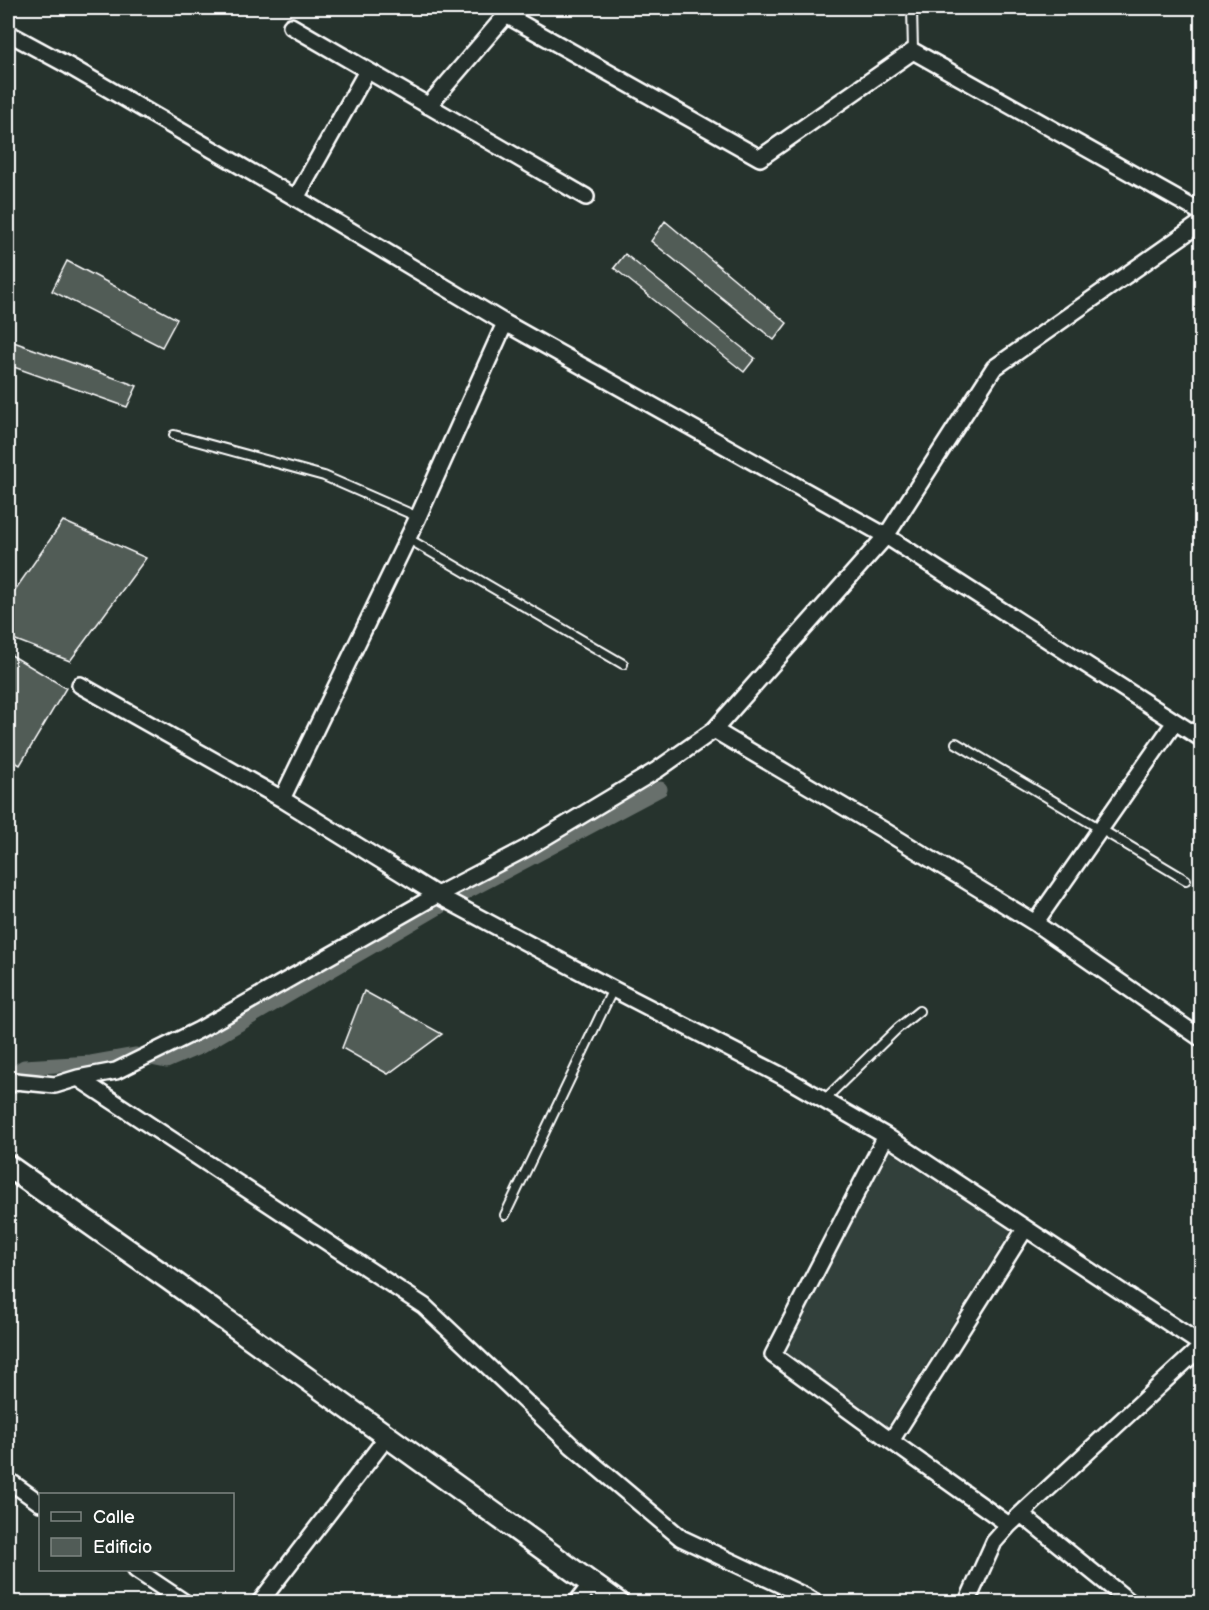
<svg xmlns="http://www.w3.org/2000/svg" width="1209" height="1610" font-family="'Balsamiq Sans',sans-serif">
  <rect width="100%" height="100%" fill="#26332d"/>
  <filter id="ink" filterUnits="userSpaceOnUse"><feTurbulence type="fractalNoise" baseFrequency=".0167" numOctaves="2"/><feDisplacementMap in="SourceGraphic" scale="12" xChannelSelector="R" yChannelSelector="G"/><feConvolveMatrix kernelMatrix="1 2 1 2 8 2 1 2 1" color-interpolation-filters="sRGB"/></filter>
  <g filter="url(#ink)">
    <path fill="#333f3a" d="M888 1150 1011 1231 886 1428 785 1351Z"/>
    <g fill="none" stroke-linecap="round" stroke-linejoin="round">
      <path stroke="#67706c" stroke-width="15" d="M8 1079 24 1067 91 1063 136 1055 166 1061 201 1046 449 901 660 789"/>
    </g>
    <path fill="#515c57" stroke="#fff" stroke-width="1.5" d="M665 221 787 323 774 340 651 241Z
      M625 254 755 358 744 372 614 268Z
      M67 261 177 319 162 347 52 291Z
      M8 340 137 386 127 407 8 365Z
      M63 521 146 558 70 661 8 637V600Z
      M8 653 66 688 20 765 8 758Z
      M364 991 442 1034 388 1074 342 1048Z"/>
    <g fill="none" stroke-linecap="round" stroke-linejoin="round">
      <g stroke="#fff" stroke-width="12">
        <path id="lane" d="M912 8 913 51
          M174 435 324 476 418 517
          M407 538 623 664
          M956 743 1186 880
          M824 1100 898 1028 919 1011
          M505 1215 613 989"/>
      </g>
      <g stroke="#fff" stroke-width="20">
        <path id="street" d="M506 15 760 158 913 51 1202 213
          M291 26 586 197
          M8 33 69 66 296 198 505 323 886 536 1202 739
          M428 106 512 8
          M296 198 367 71
          M80 685 282 799 437 895 613 989 782 1076 886 1136 1202 1345
          M714 730 880 828 1035 923 1202 1039
          M282 799 418 517 505 323
          M1035 923 1175 722
          M78 1078 424 1306 572 1446 681 1538 807 1597 815 1602
          M8 1086 15 1081 55 1085 78 1078 116 1071 199 1030 437 895 527 848 657 770 714 730 886 536 994 368 1202 222
          M886 1136 773 1355 891 1441 1009 1525
          M891 1441 1025 1229
          M8 1480 40 1503
          M1021 1514 1130 1602
          M136 1570 184 1602
          M260 1602 387 1437
          M577 1602 591 1584
          M967 1602 994 1542 1009 1525 1202 1346"/>
      </g>
      <g stroke="#fff" stroke-width="26">
        <path id="secondary" d="M8 1166 169 1279 617 1602"/>
      </g>
      <use href="#lane" stroke="#26332d" stroke-width="8"/>
      <use href="#street" stroke="#26332d" stroke-width="15"/>
      <use href="#secondary" stroke="#26332d" stroke-width="21"/>
    </g>
  </g>
  <rect width="1209" height="1610" fill="none" stroke="#26332d" stroke-width="30"/>
  <rect x="15" y="15" width="1179" height="1580" fill="none" stroke="#fff" stroke-width="2" filter="url(#ink)"/>
  <rect x="39" y="1493" width="195" height="78" fill="#26332d" stroke="#7d8581" stroke-width="1.5"/>
  <rect x="51" y="1512" width="30" height="9" fill="#26332d" stroke="#7d8581" stroke-width="1.5"/>
  <text x="93" y="1523" font-size="18" fill="#ffffff">Calle</text>
  <rect x="51" y="1538" width="30" height="18" fill="#515c57" stroke="#7d8581" stroke-width="1.5"/>
  <text x="93" y="1553" font-size="18" fill="#ffffff">Edificio</text>
</svg>
